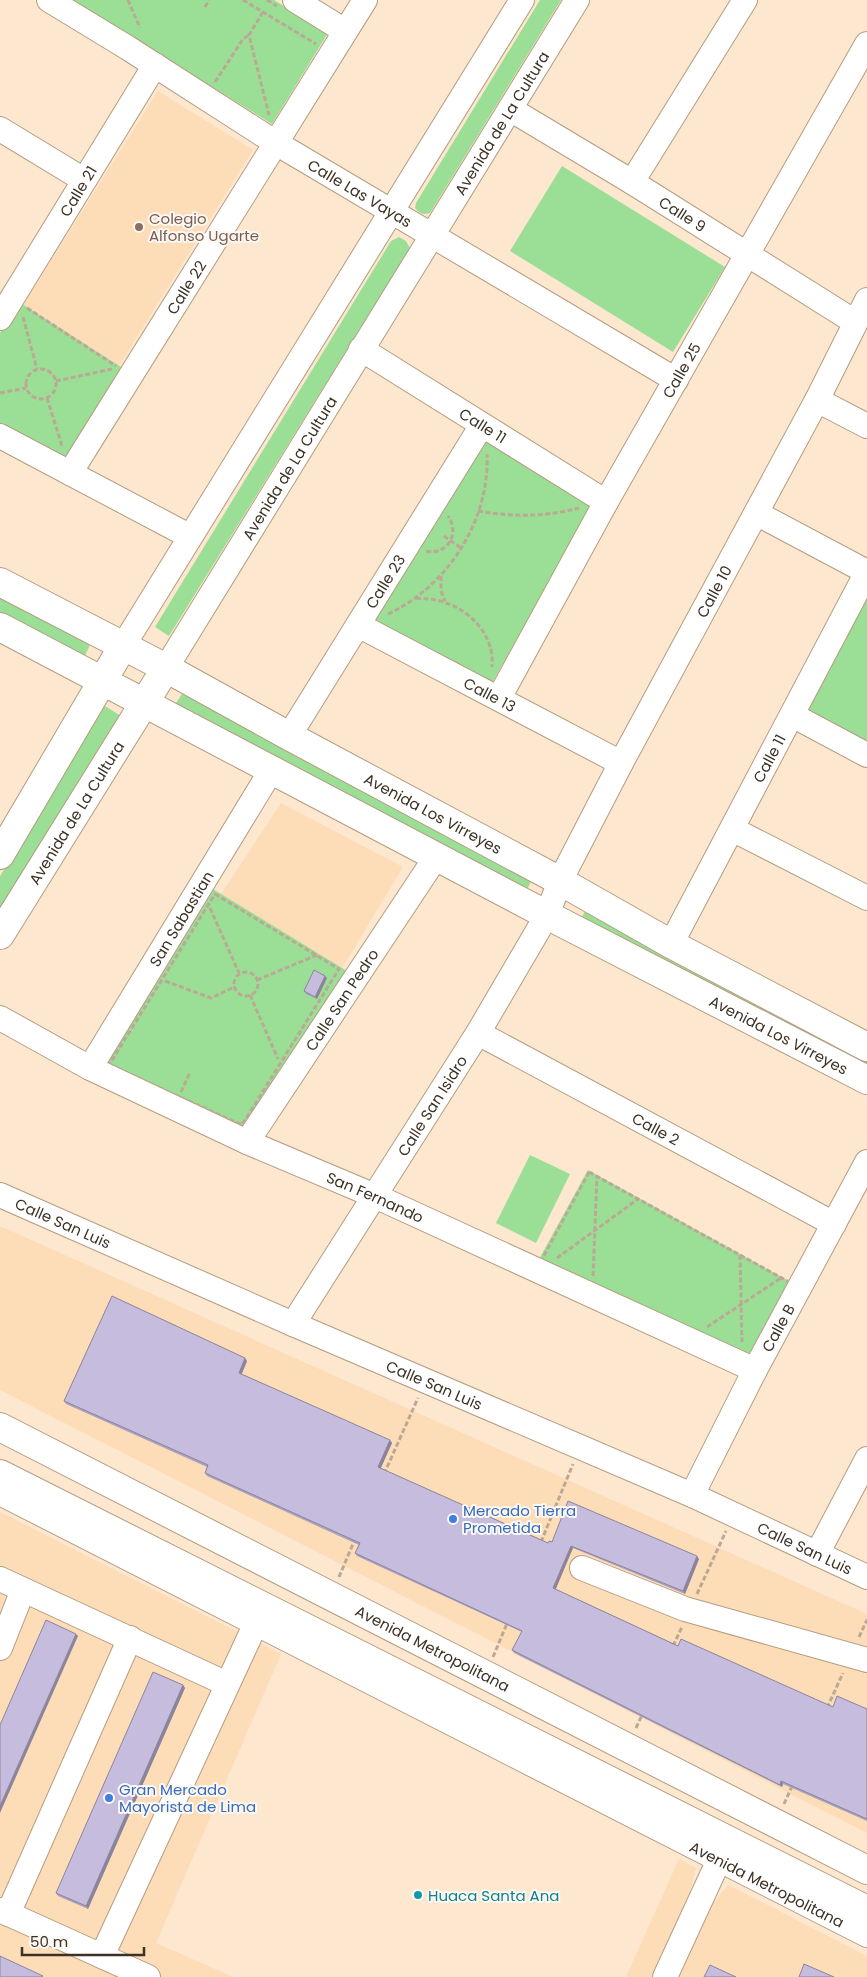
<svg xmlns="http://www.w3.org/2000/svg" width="867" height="1977" font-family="Poppins,sans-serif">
  <rect width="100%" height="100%" fill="#fde7cf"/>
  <path fill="#fddcb8" d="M158 91 253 150 119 366 23 305Z
    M281 803 403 867 342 968 221 894Z
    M0 1226 867 1614V1833L0 1390Z
    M0 1512 281 1654 156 1943 233 1977H0Z
    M679 1859 696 1868 690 1891 715 1901 728 1885 867 1956V1977H626Z"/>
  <path fill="#9adf95" d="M72 0H274L328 33 272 124Z
    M540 0H561L430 213C423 215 420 214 415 208L416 203Z
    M562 166 725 267 673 352 510 251Z
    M399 237 406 241 410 248 169 636 155 627 391 241Z
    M19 302 121 367 66 461 0 426V333Z
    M485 438 592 506 492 683 374 621Z
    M867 594V743L805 711Z
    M0 597 90 645 82 662 0 618Z
    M182 694 531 882 524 895 172 709Z
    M105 706 121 716 0 911V876Z
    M213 889 347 971 243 1132 104 1065Z
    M586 909 867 1060V1078L578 925Z
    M530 1155 570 1174 536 1243 496 1223Z
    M588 1170 796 1285 756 1358 538 1261Z"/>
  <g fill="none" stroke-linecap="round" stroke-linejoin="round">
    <g stroke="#b59c80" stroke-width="26">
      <g id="minor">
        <path id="s1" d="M49 0 128 48 276 143 676 380"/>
        <path d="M295 0 345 31"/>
        <path id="s2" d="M510 109 632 182 855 322"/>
        <path d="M0 129 84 180"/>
        <path d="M632 182 745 0"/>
        <path id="s3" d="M0 318 155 65"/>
        <path id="s4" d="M361 349 606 502"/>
        <path d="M817 400 867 426"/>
        <path d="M0 436 189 536"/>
        <path id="s5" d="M70 473 365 0"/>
        <path d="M756 513 867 572"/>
        <path id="s6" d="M358 625 621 763"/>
        <path d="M123 646 522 0"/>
        <path id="s7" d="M166 668 577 0"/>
        <path id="s8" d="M499 698 606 502 867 44"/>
        <path d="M792 715 867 755"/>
        <path id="s9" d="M289 736 482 425"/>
        <path d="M732 829 867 898"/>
        <path id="s10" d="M671 944 867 572"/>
        <path id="s11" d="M0 1018 90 1068 247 1142 375 1196 755 1370"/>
        <path id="s12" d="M478 1033 834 1224"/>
        <path id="s13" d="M90 1068 272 769"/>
        <path id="s14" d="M247 1142 436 857"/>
        <path id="s15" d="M0 1195 293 1324 692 1495 867 1577"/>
        <path id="s16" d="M293 1324 478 1033 547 915 560 881 621 763 817 400 867 300"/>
        <path id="s17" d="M0 1493 867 1935"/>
        <path id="s18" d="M692 1495 755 1370 867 1162"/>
        <path d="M817 1554 867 1459"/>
        <path d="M582 1568 685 1609 867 1660"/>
        <path d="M0 1579 227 1684"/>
        <path d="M0 1648 23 1590"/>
        <path d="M0 1910 148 1977"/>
        <path d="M8 1914 130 1638"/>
        <path d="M102 1956 256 1623"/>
        <path d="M665 1977 719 1860"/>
      </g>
    </g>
    <g stroke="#b59c80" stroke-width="30">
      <g id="major">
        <path id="s19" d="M0 582 166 668 289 736 560 881 671 944 867 1047"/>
        <path id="s20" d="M0 627 547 915 867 1080"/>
        <path d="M0 855 123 646"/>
        <path id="s21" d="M0 935 166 668"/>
        <path id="s22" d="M0 1427 867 1870"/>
        <path d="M0 1474 867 1910"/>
      </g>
    </g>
    <path stroke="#bba995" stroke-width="3" stroke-dasharray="5 2.5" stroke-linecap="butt" d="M128 0 140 28
      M243 0 316 44
      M267 0 277 6
      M205 7 209 0
      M263 12 249 35 269 115
      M215 82 243 39 249 35
      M27 308 116 366
      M23 317 37 369
      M26 384a15 15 0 1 1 30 0a15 15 0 1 1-30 0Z
      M56 381 112 369
      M0 393 26 388
      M47 398 62 446
      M478 511C513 517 545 517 579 508
      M444 536 461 548
      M426 551C448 556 460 533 448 516
      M441 576V591L445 601
      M416 598C426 599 437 599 446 603 473 612 495 638 492 667
      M388 614C448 586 490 520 487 454
      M215 894 339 969 242 1125 109 1065Z
      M210 908 239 973
      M234 984a12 12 0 1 1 24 0a12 12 0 1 1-24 0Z
      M257 980 317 955
      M165 981 211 998 234 987
      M250 995 278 1059
      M181 1092 190 1072
      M589 1172 789 1282 750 1356 541 1261Z
      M740 1255 742 1342
      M557 1258 638 1199
      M593 1276 597 1176
      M707 1327 781 1278
      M384 1474 418 1398
      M541 1542 573 1464
      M339 1577 355 1539
      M697 1594 726 1531
      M859 1637 867 1620
      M673 1646 682 1627
      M493 1657 508 1621
      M827 1708 843 1673
      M636 1728 643 1713
      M784 1804 793 1784"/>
    <use href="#minor" stroke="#fff" stroke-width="24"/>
    <use href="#major" stroke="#fff" stroke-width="28"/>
  </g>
  <path fill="#aaa2bf" d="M327 978 317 999 306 994 304 991Z
    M247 1361 241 1374 392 1443 380 1469 548 1543 552 1542 699 1559 685 1594 573 1548 555 1589 678 1646 833 1707 867 1709V1821L783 1784 782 1787 514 1653 512 1650 522 1632 357 1556 355 1553 359 1545 207 1476 205 1473 207 1467 66 1404 64 1401Z
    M183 1685 185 1688 88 1909 58 1896 56 1893Z"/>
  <path fill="#8b849b" d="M325 976 327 978 317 999 315 997Z
    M245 1358 247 1361 241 1376 239 1373Z
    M390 1440 392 1443 380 1470 378 1467Z
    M571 1546 573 1548 555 1591 553 1588Z
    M697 1556 699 1559 685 1594 683 1591Z
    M76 1634 78 1636 0 1813V1806Z
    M183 1685 185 1688 88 1909 86 1906Z
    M781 1781 783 1784 782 1787 780 1785Z"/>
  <path fill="#c6bcde" stroke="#8b849b" d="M314 970 325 976 315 997 304 991Z
    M112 1296 245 1358 239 1373 390 1440 378 1467 548 1543 549 1541 552 1542 568 1501 697 1556 683 1591 571 1546 553 1588 678 1646 681 1639 833 1707 837 1696 867 1709V1819L781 1781 780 1785 512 1650 522 1631 355 1553 360 1543 205 1473 208 1465 64 1401Z
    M46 1620 76 1634 0 1806V1725Z
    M153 1672 183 1685 86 1906 56 1893Z
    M0 1956 43 1976 42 1977H0Z
    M804 1964 834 1977H799Z
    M710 1965 736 1977H704Z"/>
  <circle fill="#8d6e63" stroke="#fdf8f2" stroke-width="2" cx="139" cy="227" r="5"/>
  <g fill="#3f7fe0" stroke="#fdf8f2" stroke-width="2">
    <circle cx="453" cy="1519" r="5"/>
    <circle cx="109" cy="1798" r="5"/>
  </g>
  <circle fill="#0f9aa8" stroke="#fdf8f2" stroke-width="2" cx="418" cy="1895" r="5"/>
  <g text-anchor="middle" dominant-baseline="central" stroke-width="4" stroke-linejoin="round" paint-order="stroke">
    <g font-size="15" fill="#3c3125" stroke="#fdf8f2">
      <text stroke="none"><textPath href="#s7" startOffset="640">Avenida de La Cultura</textPath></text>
      <text stroke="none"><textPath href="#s3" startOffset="149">Calle 21</textPath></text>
      <text stroke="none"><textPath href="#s1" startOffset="366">Calle Las Vayas</textPath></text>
      <text stroke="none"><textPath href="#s2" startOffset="202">Calle 9</textPath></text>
      <text stroke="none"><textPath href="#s5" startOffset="219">Calle 22</textPath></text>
      <text stroke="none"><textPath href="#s8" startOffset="375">Calle 25</textPath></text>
      <text stroke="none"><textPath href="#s4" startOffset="144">Calle 11</textPath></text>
      <text stroke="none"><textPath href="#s7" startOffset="235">Avenida de La Cultura</textPath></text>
      <text stroke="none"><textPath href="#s9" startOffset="182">Calle 23</textPath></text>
      <text stroke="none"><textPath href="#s16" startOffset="846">Calle 10</textPath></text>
      <text stroke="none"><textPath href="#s6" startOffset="149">Calle 13</textPath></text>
      <text stroke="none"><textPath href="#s10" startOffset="210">Calle 11</textPath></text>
      <text stroke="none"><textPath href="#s21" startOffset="144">Avenida de La Cultura</textPath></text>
      <text stroke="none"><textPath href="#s19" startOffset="491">Avenida Los Virreyes</textPath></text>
      <text stroke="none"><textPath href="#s13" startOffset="175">San Sabastian</textPath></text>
      <text stroke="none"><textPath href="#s14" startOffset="171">Calle San Pedro</textPath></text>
      <text stroke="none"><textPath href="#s20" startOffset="879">Avenida Los Virreyes</textPath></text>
      <text stroke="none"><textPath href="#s16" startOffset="259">Calle San Isidro</textPath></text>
      <text stroke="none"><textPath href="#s12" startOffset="202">Calle 2</textPath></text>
      <text stroke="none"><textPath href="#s11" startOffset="416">San Fernando</textPath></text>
      <text stroke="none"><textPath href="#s15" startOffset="69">Calle San Luis</textPath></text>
      <text stroke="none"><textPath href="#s18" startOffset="188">Calle B</textPath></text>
      <text stroke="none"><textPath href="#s15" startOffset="474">Calle San Luis</textPath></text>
      <text stroke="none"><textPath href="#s15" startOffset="879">Calle San Luis</textPath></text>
      <text stroke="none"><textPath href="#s22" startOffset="486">Avenida Metropolitana</textPath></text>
      <text stroke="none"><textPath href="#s17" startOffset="861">Avenida Metropolitana</textPath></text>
    </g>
    <g font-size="15" fill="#785e54" stroke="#fdf8f2" text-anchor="start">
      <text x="149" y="218">Colegio<tspan x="149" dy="17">Alfonso Ugarte</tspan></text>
    </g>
    <g font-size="15" fill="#366cbe" stroke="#fdf8f2" text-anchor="start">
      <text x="463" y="1510">Mercado Tierra<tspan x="463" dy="17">Prometida</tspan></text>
      <text x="119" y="1789">Gran Mercado<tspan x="119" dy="17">Mayorista de Lima</tspan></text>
    </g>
    <g font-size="15" fill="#0d838f" stroke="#fdf8f2" text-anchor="start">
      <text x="428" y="1895">Huaca Santa Ana</text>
    </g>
  </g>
  <path d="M22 1947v8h122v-8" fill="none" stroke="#3c3125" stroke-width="2.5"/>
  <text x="30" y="1947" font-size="15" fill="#3c3125" stroke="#fdf8f2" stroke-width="4" paint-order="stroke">50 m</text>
</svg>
